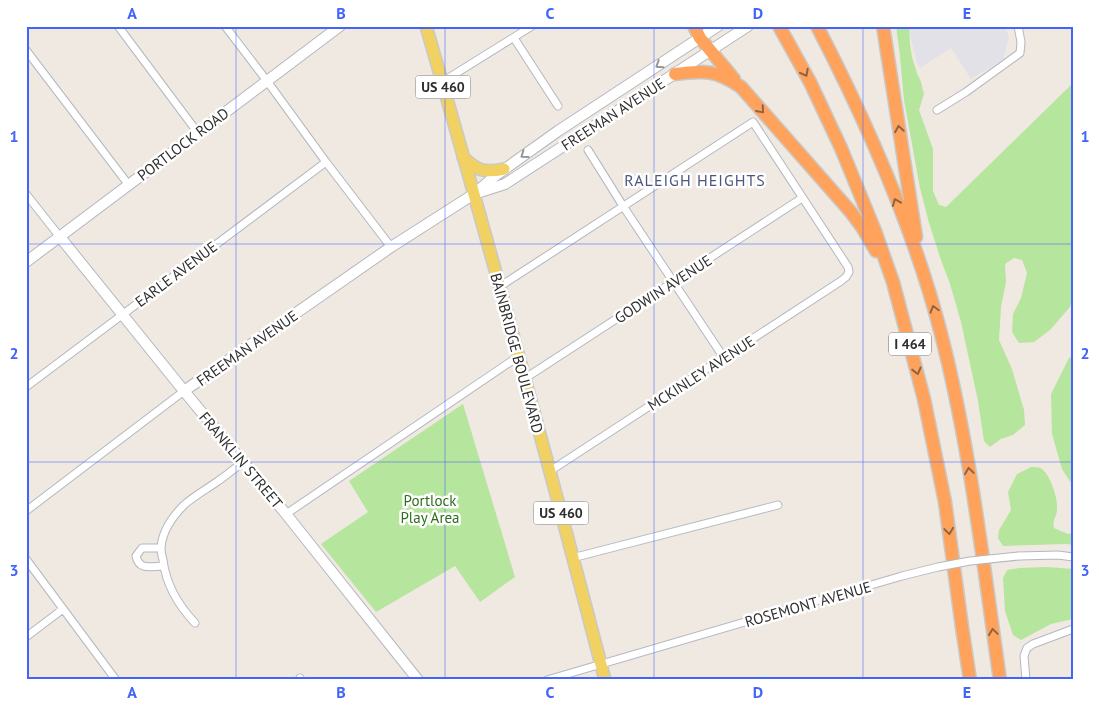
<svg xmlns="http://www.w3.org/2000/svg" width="1099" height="706" font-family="'PT Sans',sans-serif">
  <rect width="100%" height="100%" fill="#efe9e1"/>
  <path fill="#e3e1e8" d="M908 26H1005L1009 37 1003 59 971 79 951 48 920 68 917 63Z"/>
  <path fill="#b6e59e" d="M896 26H909L910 44 912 57 917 73 921 82 924 94 919 110 933 149V191L939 205 946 207 1073 83V294L1070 307 1050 330 1034 342 1019 343 1012 332 1013 314 1021 298 1027 273 1022 260 1014 258 1005 264 1006 282 1001 307 999 340 1012 369 1024 410 1025 425 1013 435 1001 439 990 447 984 441 978 401 961 322 950 284 941 260 929 223 920 188 904 100 900 56Z
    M1073 356V486L1062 469 1052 434 1051 394 1069 358Z
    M463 404 515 577 480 602 455 566 376 612 321 544 368 512 349 481Z
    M1031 467C1035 467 1039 467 1042 469 1051 476 1058 499 1057 509 1057 518 1052 518 1054 528L1068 534 1073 533V545L1067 544 1003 546 998 538 999 530 1011 510 1008 492 1017 474Z
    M1047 567 1073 569V619L1051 624 1021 640 1013 635 1005 611 1003 578 1007 570 1019 568Z"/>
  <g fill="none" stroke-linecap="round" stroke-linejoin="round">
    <g stroke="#b4b7c1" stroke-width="9">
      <path id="street" d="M118 26 198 133
        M225 26 267 81 326 162 391 247
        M514 38 558 106
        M26 50 128 184
        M442 82 532 26
        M937 110 966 92 1020 53 1021 42 1018 26
        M588 150 623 206 724 358
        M26 194 60 237
        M499 287 753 122 848 267 849 272 846 277 841 281 550 471
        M524 379 802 198
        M26 387 326 162
        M26 511 184 391
        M286 514 519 356
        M161 548H142L136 556C139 571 152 566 163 566
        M1019 556 1058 555 1073 557
        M572 558 778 505
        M26 559 116 680
        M195 623C178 605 166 585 163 560 162 556 161 552 161 548 162 532 173 516 184 505 194 496 207 489 218 481 227 475 235 468 243 462
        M26 637 63 609
        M299 680 300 678
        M547 680 902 576
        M1026 680 1024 656 1027 648 1033 644 1073 629"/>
    </g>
    <g stroke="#b4b7c1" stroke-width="12">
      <path id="secondary" d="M480 192 505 184 748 26
        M60 237 184 391 286 514 418 680
        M26 262 340 26
        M184 391 391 247 474 194 495 176 558 131 718 26"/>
    </g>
    <g stroke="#c9c9c9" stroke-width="14">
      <path id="primary" d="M426 26C489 243 548 461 605 680
        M463 157C477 171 485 173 504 169"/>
    </g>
    <g stroke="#c9c9c9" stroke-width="15">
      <path id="highway" d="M694 26 700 38 734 79
        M779 26 810 82 841 148 875 231 893 282 924 399 945 502 962 627 970 680
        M817 26C866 121 913 226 940 330 970 445 983 563 1000 680
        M883 26 916 237
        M675 74C704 70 716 70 741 87L850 211 862 227 876 251"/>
    </g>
    <use href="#street" stroke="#fff" stroke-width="7"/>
    <use href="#secondary" stroke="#fff" stroke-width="10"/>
    <use href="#primary" stroke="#f2d163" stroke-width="11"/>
    <use href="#highway" stroke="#ffa35c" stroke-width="12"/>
    <g stroke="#b4b7c1" stroke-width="9" stroke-linecap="butt">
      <path id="street-bridge" d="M902 576 938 567 970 561 1019 556"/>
    </g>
    <use href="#street-bridge" stroke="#fff" stroke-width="7"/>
  </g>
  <defs><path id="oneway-chevron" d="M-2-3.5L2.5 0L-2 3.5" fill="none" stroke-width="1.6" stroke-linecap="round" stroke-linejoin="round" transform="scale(1.25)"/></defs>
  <g stroke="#969696">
    <use href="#oneway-chevron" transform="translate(659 65) rotate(147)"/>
    <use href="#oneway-chevron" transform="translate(524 155) rotate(144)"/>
  </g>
  <g stroke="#8c6343">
    <use href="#oneway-chevron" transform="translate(805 73) rotate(62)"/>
    <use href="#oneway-chevron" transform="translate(761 110) rotate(49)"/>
    <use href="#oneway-chevron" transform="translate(899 129) rotate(-99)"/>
    <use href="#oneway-chevron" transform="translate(896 202) rotate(-112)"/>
    <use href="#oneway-chevron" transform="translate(934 309) rotate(-106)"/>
    <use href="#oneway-chevron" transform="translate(917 371) rotate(76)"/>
    <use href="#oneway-chevron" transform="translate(969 471) rotate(-98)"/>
    <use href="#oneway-chevron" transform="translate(949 531) rotate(82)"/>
    <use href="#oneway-chevron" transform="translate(993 632) rotate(-98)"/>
  </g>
  <path fill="none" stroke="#4264fb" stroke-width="1" stroke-opacity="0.55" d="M236 26V680M445 26V680M654 26V680M863 26V680M26 244H1073M26 462H1073"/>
  <g text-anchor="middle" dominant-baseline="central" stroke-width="5" stroke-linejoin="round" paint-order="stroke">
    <g fill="#fff" stroke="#6d6d6d" stroke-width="1">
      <rect x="415.5" y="75.5" width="55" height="23" rx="4"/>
      <rect x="889" y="332.5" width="42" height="23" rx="4"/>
      <rect x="533.5" y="501.5" width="55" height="23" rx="4"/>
    </g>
    <g font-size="14" font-weight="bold" fill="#2e2e2e">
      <text x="443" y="87">US 460</text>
      <text x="910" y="344">I 464</text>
      <text x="561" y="513">US 460</text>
    </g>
    <g font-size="15" fill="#2e2e2e" stroke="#fff">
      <text transform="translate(613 114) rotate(-33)">FREEMAN AVENUE</text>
      <text transform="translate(183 144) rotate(-37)">PORTLOCK ROAD</text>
      <text transform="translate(176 274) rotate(-37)">EARLE AVENUE</text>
      <text transform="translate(663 289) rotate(-33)">GODWIN AVENUE</text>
      <text transform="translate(247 348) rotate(-35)">FREEMAN AVENUE</text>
      <text transform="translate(517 353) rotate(75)">BAINBRIDGE BOULEVARD</text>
      <text transform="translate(701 373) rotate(-33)">MCKINLEY AVENUE</text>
      <text transform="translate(241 460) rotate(50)">FRANKLIN STREET</text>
      <text transform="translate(808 604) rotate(-16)">ROSEMONT AVENUE</text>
    </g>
    <g font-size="15" fill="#2c6e1b" stroke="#fff">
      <text x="430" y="500">Portlock<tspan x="430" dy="17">Play Area</tspan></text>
    </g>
    <g font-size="16" letter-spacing="1" fill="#4d5680" stroke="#fff">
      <text x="695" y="180">RALEIGH HEIGHTS</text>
    </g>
  </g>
  <rect width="1099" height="706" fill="none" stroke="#ffffff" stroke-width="55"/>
  <rect x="28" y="28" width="1044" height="650" fill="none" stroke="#4264fb" stroke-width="2"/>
  <g font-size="16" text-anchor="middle" font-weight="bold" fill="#4264fb">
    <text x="132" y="19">A</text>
    <text x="341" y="19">B</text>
    <text x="550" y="19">C</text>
    <text x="758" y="19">D</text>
    <text x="967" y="19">E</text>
    <text x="14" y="142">1</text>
    <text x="1085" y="142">1</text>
    <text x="14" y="359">2</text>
    <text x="1085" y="359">2</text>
    <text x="14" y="576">3</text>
    <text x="1085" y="576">3</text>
    <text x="132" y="698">A</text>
    <text x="341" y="698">B</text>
    <text x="550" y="698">C</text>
    <text x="758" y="698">D</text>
    <text x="967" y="698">E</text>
  </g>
</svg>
